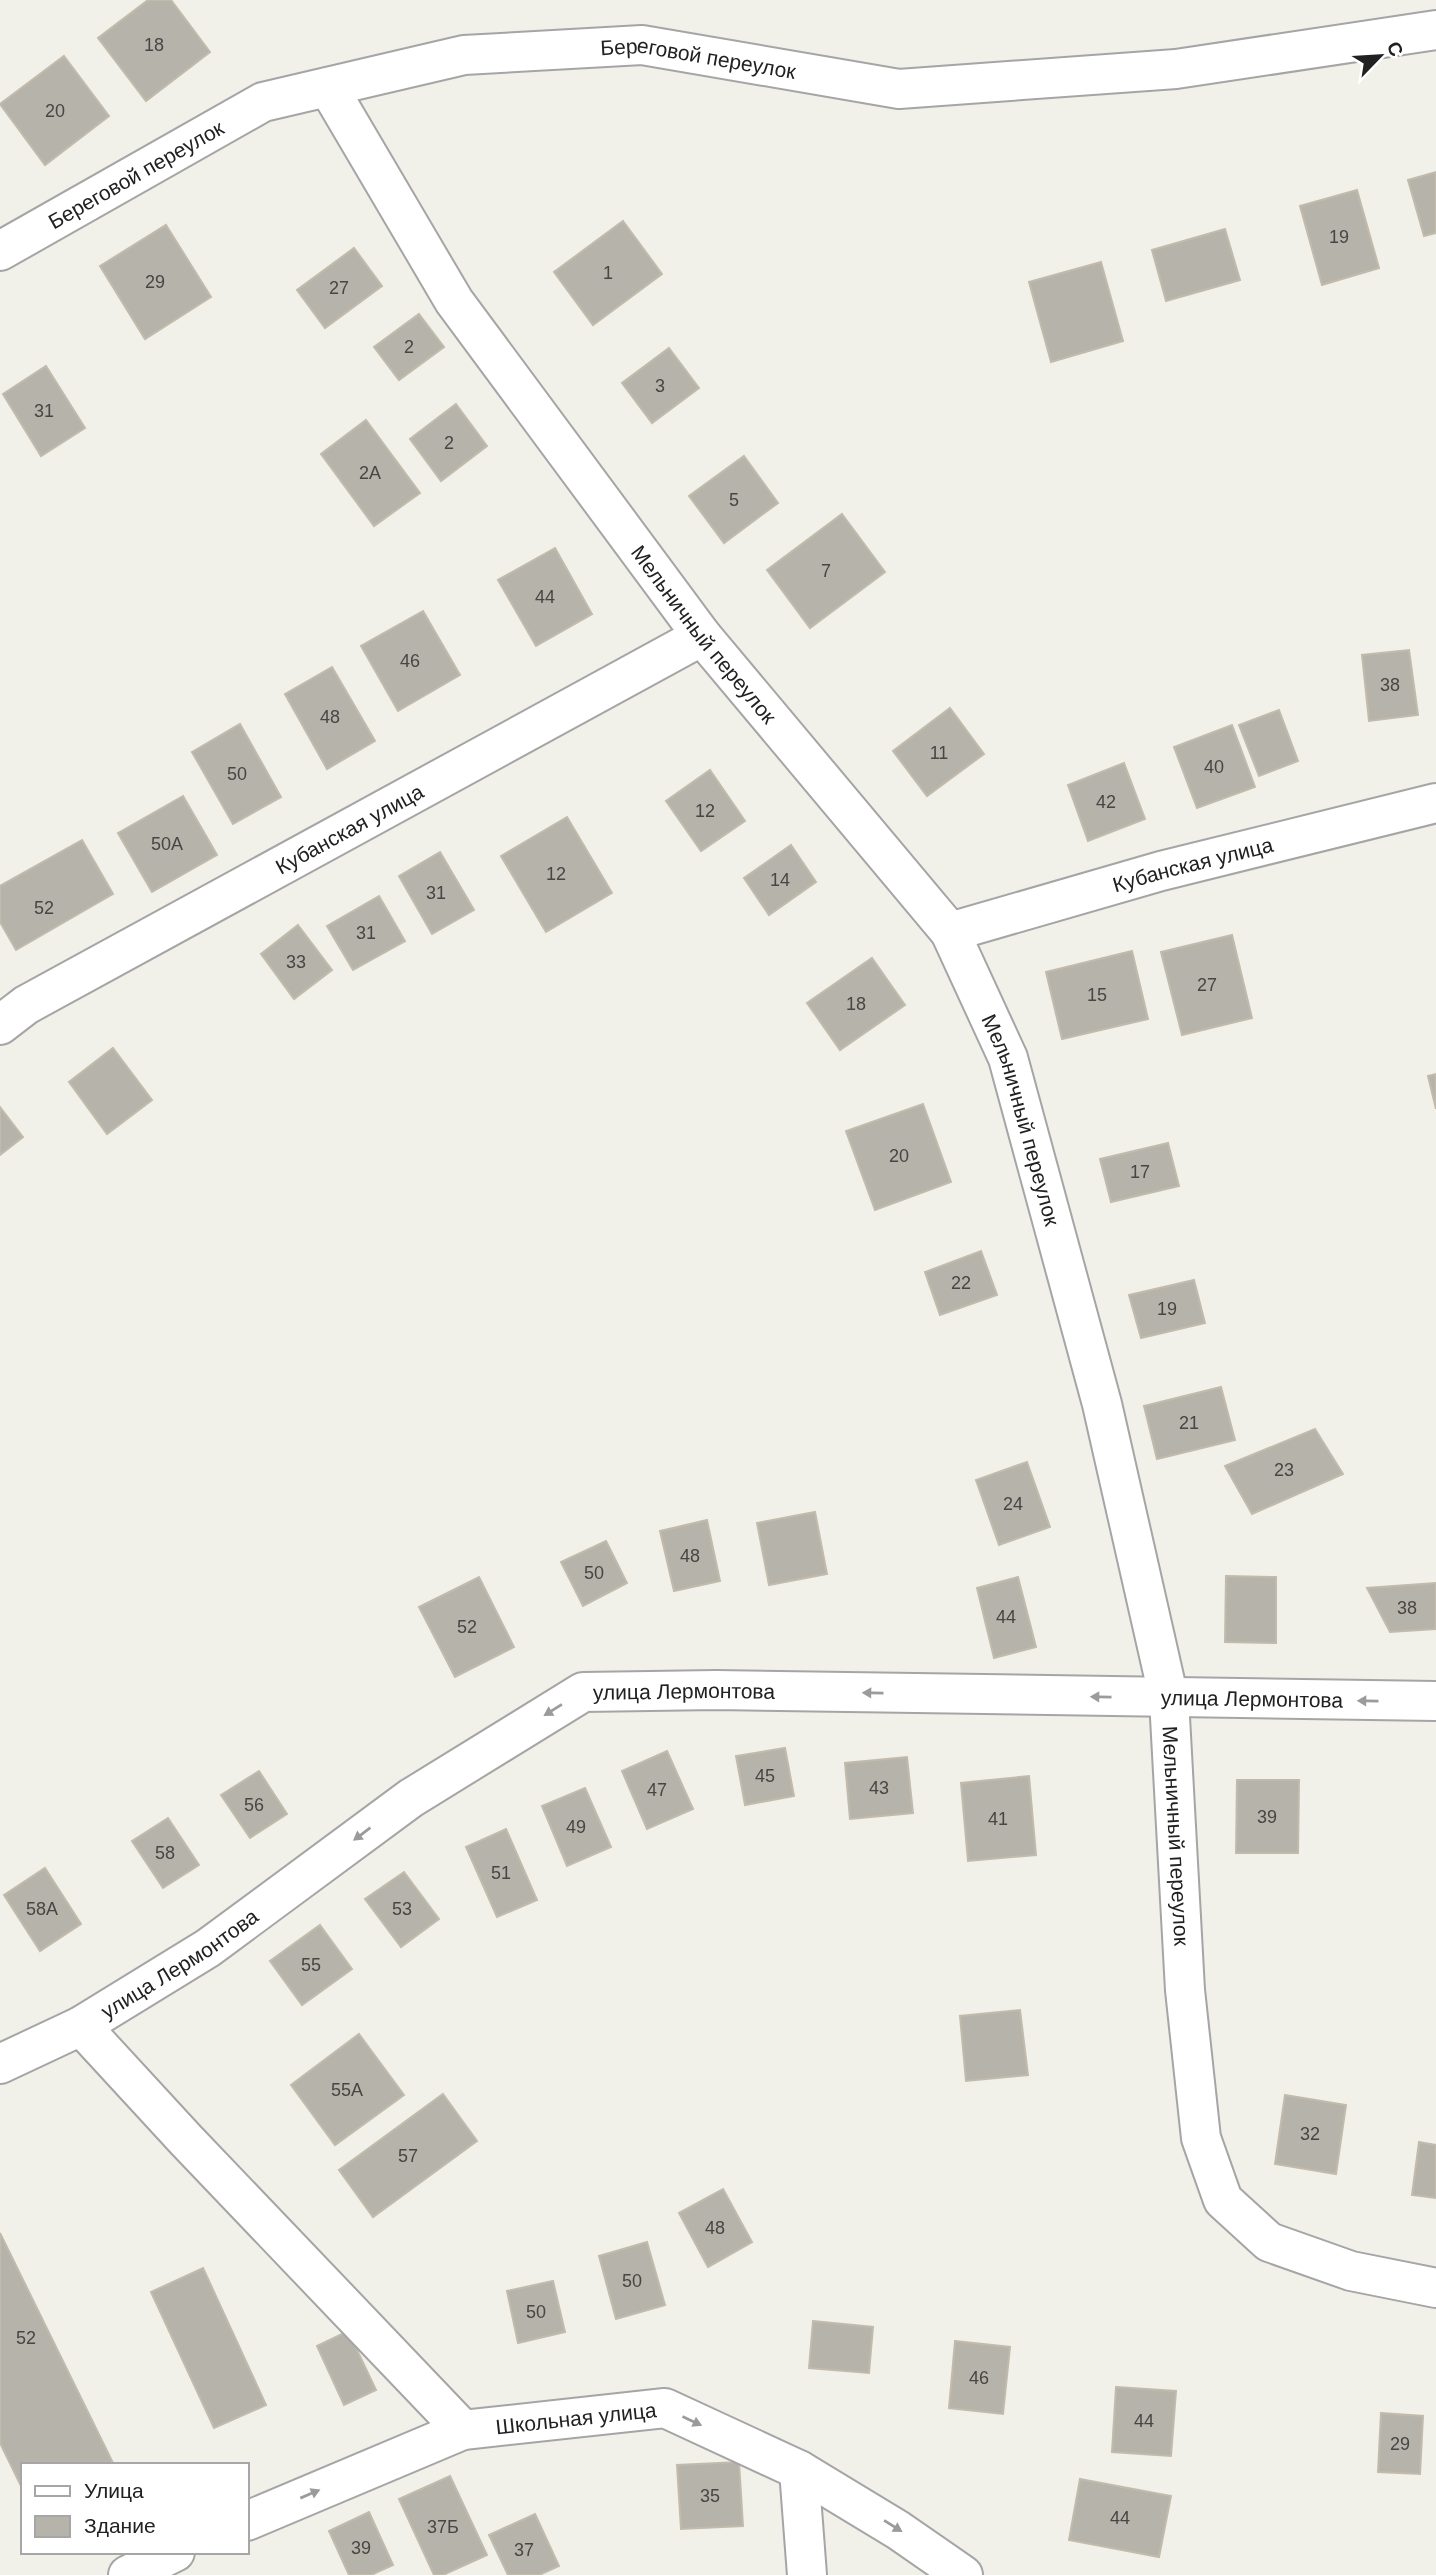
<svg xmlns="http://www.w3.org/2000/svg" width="1436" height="2575" font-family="Arial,sans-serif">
  <rect width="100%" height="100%" fill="#f1f0e9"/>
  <path fill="#b6b3ab" stroke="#c2bbac" stroke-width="2" d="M148 0H171L210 52 146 101 98 38Z
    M64 56 109 116 45 165 0 104Z
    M1436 172V233L1424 236 1408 180Z
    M1357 190 1379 268 1322 285 1300 206Z
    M623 221 662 274 593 325 554 272Z
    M166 225 211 297 145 339 100 266Z
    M1225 229 1240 280 1166 301 1152 250Z
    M354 248 382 286 325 328 297 290Z
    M1101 262 1123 341 1051 362 1029 282Z
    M419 314 444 347 399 380 374 347Z
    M669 348 699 388 652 423 622 383Z
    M46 366 85 428 41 456 3 394Z
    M456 404 487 446 441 481 410 439Z
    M366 420 420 493 374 526 321 454Z
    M744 456 778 503 724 543 689 496Z
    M842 514 885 572 810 628 767 570Z
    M555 548 592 614 536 646 498 580Z
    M423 611 460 675 398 711 361 646Z
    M1409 650 1418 715 1369 721 1362 655Z
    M332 667 375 741 327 769 285 694Z
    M950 708 984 754 927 796 893 751Z
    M1279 710 1298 761 1259 776 1239 725Z
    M240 724 281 797 233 824 192 752Z
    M1232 725 1255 787 1197 808 1174 747Z
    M1124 763 1145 819 1088 841 1068 785Z
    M710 770 745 821 701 851 666 801Z
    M183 796 217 855 152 892 118 833Z
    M567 817 612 893 546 932 501 856Z
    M82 840 113 894 16 950 0 922V886Z
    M791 845 816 882 769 915 744 878Z
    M440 852 474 910 432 934 399 876Z
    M379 896 405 941 353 970 327 926Z
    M298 925 332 970 294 999 261 954Z
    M1232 935 1252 1018 1182 1035 1161 952Z
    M1132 951 1148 1019 1062 1039 1046 972Z
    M872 958 905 1005 840 1050 807 1003Z
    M113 1048 152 1100 107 1134 69 1082Z
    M1436 1074V1109L1428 1076Z
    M923 1104 951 1182 875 1210 846 1131Z
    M0 1107 23 1137 0 1155Z
    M1168 1143 1179 1186 1111 1202 1100 1159Z
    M981 1251 997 1295 940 1315 925 1272Z
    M1194 1280 1205 1323 1141 1338 1129 1295Z
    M1221 1387 1235 1440 1157 1459 1144 1406Z
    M1315 1429 1343 1474 1252 1514 1225 1466Z
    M1027 1462 1050 1527 999 1545 976 1480Z
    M815 1512 827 1574 769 1585 757 1523Z
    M707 1520 720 1581 674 1591 660 1531Z
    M606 1541 627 1583 583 1606 561 1562Z
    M1226 1576 1276 1577V1643L1225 1642Z
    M479 1577 514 1647 455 1677 419 1607Z
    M1018 1577 1036 1647 994 1658 977 1588Z
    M1436 1583V1629L1390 1632 1367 1588Z
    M785 1748 794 1796 745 1805 736 1756Z
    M667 1751 693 1809 647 1829 622 1771Z
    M907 1757 913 1813 850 1819 845 1763Z
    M259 1771 287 1814 250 1838 221 1795Z
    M1029 1776 1036 1855 968 1861 961 1783Z
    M1237 1780H1299L1298 1853H1236Z
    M585 1788 611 1847 567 1866 542 1806Z
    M168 1818 199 1865 163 1888 132 1841Z
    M506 1829 537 1900 497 1917 466 1847Z
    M45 1868 81 1924 40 1951 4 1895Z
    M404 1872 439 1919 401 1947 365 1899Z
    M320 1925 352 1969 302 2005 270 1961Z
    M1020 2010 1028 2075 966 2081 960 2016Z
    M359 2034 404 2095 335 2145 291 2085Z
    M443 2094 477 2141 373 2217 339 2170Z
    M1285 2095 1346 2105 1336 2174 1275 2164Z
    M1419 2142 1436 2145V2198L1412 2195Z
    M723 2189 752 2242 708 2267 679 2213Z
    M0 2233 114 2465H23V2490L0 2443Z
    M647 2242 665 2305 616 2319 599 2256Z
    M203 2268 266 2405 214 2428 151 2292Z
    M553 2281 565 2332 518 2343 507 2291Z
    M813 2321 873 2327 869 2373 809 2368Z
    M348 2331 376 2390 344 2405 317 2346Z
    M955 2341 1010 2347 1003 2414 949 2408Z
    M1116 2387 1176 2391 1171 2456 1112 2452Z
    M1381 2413 1423 2416 1420 2474 1378 2472Z
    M739 2462 743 2526 681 2529 677 2465Z
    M450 2476 487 2555 443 2575H434L399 2499Z
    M1080 2479 1171 2496 1159 2557 1069 2540Z
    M369 2512 393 2565 371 2575H349L329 2531Z
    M535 2514 559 2566 539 2575H508L489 2535Z"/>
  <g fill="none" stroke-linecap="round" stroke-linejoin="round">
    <g stroke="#a5a5a5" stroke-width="42">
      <g id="minor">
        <path id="s1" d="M328 87 454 301 702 636 950 932 1008 1058 1102 1404 1169 1699 1185 1990 1201 2138 1223 2200 1269 2242 1351 2271 1436 2288"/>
        <path id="s2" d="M0 251 263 102 464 55 642 45 899 89 1176 69 1436 30"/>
        <path id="s3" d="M950 932 1161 871 1436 803"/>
        <path id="s4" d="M0 1025 26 1005 702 636"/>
        <path d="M81 2026 186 2140 463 2430"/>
        <path id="s5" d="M0 2064 81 2026 208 1948 411 1798 583 1692 716 1690 1436 1701"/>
        <path d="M799 2470 807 2575"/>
        <path id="s6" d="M247 2521 463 2430 665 2408 799 2470 898 2530 963 2575"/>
        <path d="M128 2575 175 2552"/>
      </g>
    </g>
    <use href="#minor" stroke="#fff" stroke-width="38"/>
  </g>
  <defs><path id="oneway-solid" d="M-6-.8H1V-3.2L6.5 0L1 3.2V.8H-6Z" transform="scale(1.75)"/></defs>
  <g fill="#9b9b9b">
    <use href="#oneway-solid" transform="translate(873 1693) rotate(-179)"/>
    <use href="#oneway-solid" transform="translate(1101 1697) rotate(-179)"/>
    <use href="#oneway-solid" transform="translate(1368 1701) rotate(-179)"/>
    <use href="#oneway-solid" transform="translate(553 1710) rotate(148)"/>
    <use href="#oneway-solid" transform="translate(362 1834) rotate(143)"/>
    <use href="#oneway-solid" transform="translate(692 2421) rotate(25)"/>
    <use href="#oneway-solid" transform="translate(310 2494) rotate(-23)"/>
    <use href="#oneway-solid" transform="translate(893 2526) rotate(32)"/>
  </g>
  <g text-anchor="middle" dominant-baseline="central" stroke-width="5" stroke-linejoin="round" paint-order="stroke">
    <g font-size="18" fill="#464644">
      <text x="154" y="45">18</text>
      <text x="55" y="111">20</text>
      <text x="1339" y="237">19</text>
      <text x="608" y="273">1</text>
      <text x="155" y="282">29</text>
      <text x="339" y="288">27</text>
      <text x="409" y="347">2</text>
      <text x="660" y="386">3</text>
      <text x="44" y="411">31</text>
      <text x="449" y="443">2</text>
      <text x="370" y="473">2А</text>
      <text x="734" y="500">5</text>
      <text x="826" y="571">7</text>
      <text x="545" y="597">44</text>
      <text x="410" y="661">46</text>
      <text x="1390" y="685">38</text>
      <text x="330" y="717">48</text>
      <text x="939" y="753">11</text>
      <text x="1214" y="767">40</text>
      <text x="237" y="774">50</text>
      <text x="1106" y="802">42</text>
      <text x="705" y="811">12</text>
      <text x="167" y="844">50А</text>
      <text x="556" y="874">12</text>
      <text x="780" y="880">14</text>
      <text x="436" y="893">31</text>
      <text x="44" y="908">52</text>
      <text x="366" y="933">31</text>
      <text x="296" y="962">33</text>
      <text x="1207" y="985">27</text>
      <text x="1097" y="995">15</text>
      <text x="856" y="1004">18</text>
      <text x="899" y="1156">20</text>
      <text x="1140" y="1172">17</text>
      <text x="961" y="1283">22</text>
      <text x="1167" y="1309">19</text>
      <text x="1189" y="1423">21</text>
      <text x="1284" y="1470">23</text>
      <text x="1013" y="1504">24</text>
      <text x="690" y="1556">48</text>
      <text x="594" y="1573">50</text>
      <text x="1407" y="1608">38</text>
      <text x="1006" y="1617">44</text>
      <text x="467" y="1627">52</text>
      <text x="765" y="1776">45</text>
      <text x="879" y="1788">43</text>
      <text x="657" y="1790">47</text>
      <text x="254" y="1805">56</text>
      <text x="1267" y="1817">39</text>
      <text x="998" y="1819">41</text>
      <text x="576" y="1827">49</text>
      <text x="165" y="1853">58</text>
      <text x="501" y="1873">51</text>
      <text x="42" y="1909">58А</text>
      <text x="402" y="1909">53</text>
      <text x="311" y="1965">55</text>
      <text x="347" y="2090">55А</text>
      <text x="1310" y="2134">32</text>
      <text x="408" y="2156">57</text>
      <text x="715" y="2228">48</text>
      <text x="632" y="2281">50</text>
      <text x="536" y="2312">50</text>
      <text x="26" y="2338">52</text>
      <text x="979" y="2378">46</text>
      <text x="1144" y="2421">44</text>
      <text x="1400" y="2444">29</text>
      <text x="710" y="2496">35</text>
      <text x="1120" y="2518">44</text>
      <text x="443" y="2527">37Б</text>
      <text x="361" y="2548">39</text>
      <text x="524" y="2550">37</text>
    </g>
    <g font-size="21" fill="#212121" stroke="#fff">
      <text stroke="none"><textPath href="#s2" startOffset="744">Береговой переулок</textPath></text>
      <text stroke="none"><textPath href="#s2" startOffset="156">Береговой переулок</textPath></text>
      <text stroke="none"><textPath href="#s1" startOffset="665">Мельничный переулок</textPath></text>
      <text stroke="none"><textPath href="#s4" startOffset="401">Кубанская улица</textPath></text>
      <text stroke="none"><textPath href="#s3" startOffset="252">Кубанская улица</textPath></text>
      <text stroke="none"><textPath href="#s1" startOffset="1253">Мельничный переулок</textPath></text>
      <text stroke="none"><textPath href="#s5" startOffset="794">улица Лермонтова</textPath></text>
      <text stroke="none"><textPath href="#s5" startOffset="1362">улица Лермонтова</textPath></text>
      <text stroke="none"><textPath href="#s1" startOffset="1988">Мельничный переулок</textPath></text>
      <text stroke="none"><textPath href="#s5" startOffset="206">улица Лермонтова</textPath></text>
      <text stroke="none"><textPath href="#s6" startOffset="348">Школьная улица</textPath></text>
    </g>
  </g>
  <rect x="21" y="2463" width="228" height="91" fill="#ffffff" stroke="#a6a6a6" stroke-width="2"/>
  <rect x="35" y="2486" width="35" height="10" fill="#ffffff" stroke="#a6a6a6" stroke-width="2"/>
  <text x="84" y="2498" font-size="21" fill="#212121">Улица</text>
  <rect x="35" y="2516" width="35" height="21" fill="#b6b3ab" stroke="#a6a6a6" stroke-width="2"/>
  <text x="84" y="2533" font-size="21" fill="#212121">Здание</text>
  <g transform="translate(1380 56) rotate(65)" stroke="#ffffff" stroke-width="5" paint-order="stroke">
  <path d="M0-5L12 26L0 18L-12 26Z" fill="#212121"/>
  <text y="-10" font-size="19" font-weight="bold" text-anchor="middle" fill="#212121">С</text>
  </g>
</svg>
